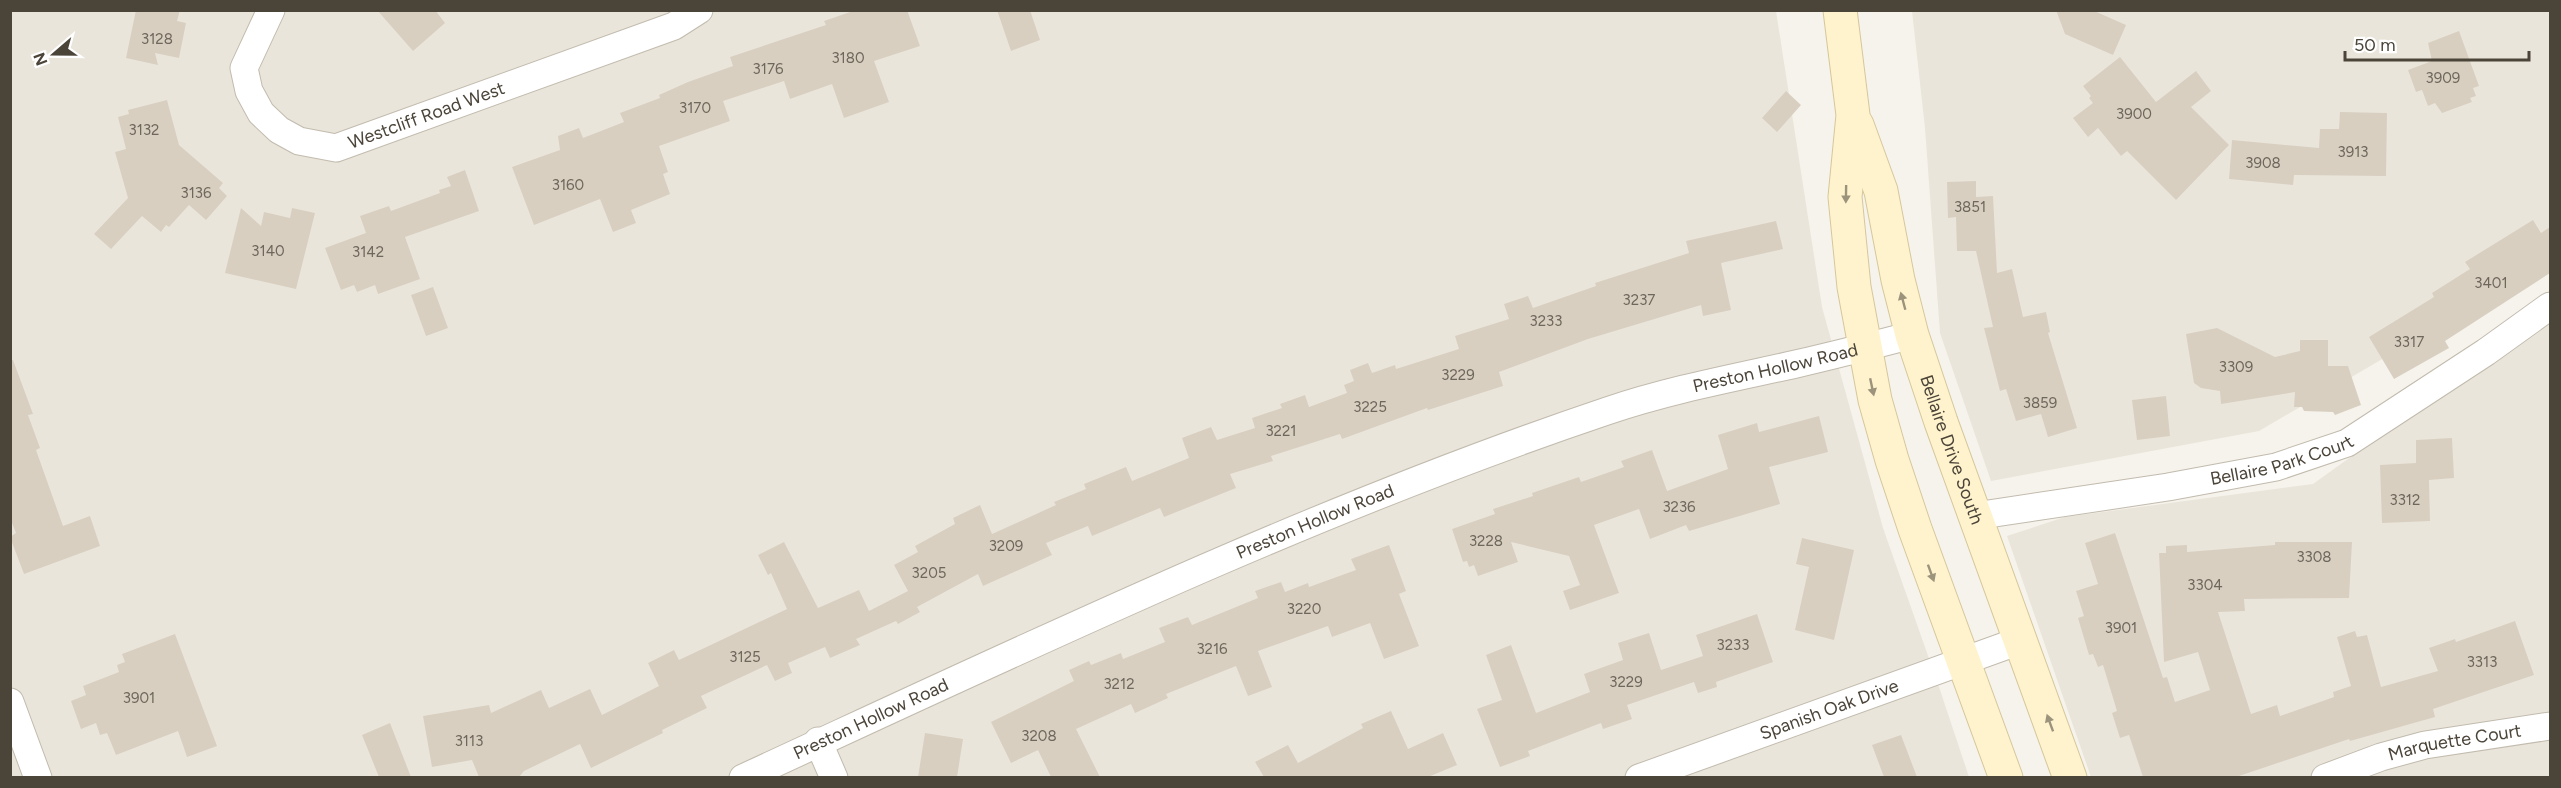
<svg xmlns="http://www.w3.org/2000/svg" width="2561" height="788" font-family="Figtree,sans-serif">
  <rect width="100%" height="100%" fill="#f6f3ec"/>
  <path fill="#eae5da" d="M10 11H1776L1822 307 1883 528 1938 684 1969 777H11Z
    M1912 11H2550V242L2456 316 2259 431 1991 481 1940 333 1925 128Z
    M2550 314V777H2091L2007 536 2065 517 2313 484Z"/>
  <path fill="#d8cfc1" d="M136 10H180L177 21 186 23 179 58 155 53 158 65 126 58Z
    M377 10H435L445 23 413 51Z
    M856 10H907L920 46 874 61 889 102 844 118 832 84 790 99 784 81 723 101 730 121 659 146 668 172 663 174 670 194 631 210 636 223 613 232 600 199 534 225 512 167 560 150 558 136 579 128 583 138 624 122 620 113 660 98 659 95 688 82 733 66 730 57 826 25 824 21Z
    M997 10H1030L1040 40 1011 51Z
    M2056 10H2092L2126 25 2113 55 2065 34Z
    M2459 31 2479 86 2473 88 2476 96 2470 98 2472 102 2442 113 2435 103 2428 106 2422 90 2416 92 2408 70 2432 61 2428 43Z
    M2120 57 2156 102 2196 71 2211 91 2191 107 2229 145 2176 200 2127 151 2121 156 2098 128 2088 137 2073 118 2093 103 2089 98 2091 96 2083 86Z
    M1786 91 1801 105 1777 132 1762 118Z
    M167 100 179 145 223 183 219 188 227 196 206 220 189 205 169 227 166 225 161 232 142 216 111 249 94 234 128 198 115 152 126 149 118 117 129 114 128 110Z
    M2340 112 2387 113 2386 176 2294 175 2293 185 2229 179 2232 140 2319 148 2320 129H2339Z
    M465 170 479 211 405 237 420 279 378 294 375 285 357 292 354 285 341 290 325 248 366 233 360 216 389 206 391 211 440 193 439 190 451 186 447 177Z
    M1976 181V197L1993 196 1997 273 2012 269 2023 317 2046 312 2050 332 2048 333 2077 428 2048 437 2041 414 2016 421 2006 389 2000 391 1984 328 1993 327 1976 251H1957L1956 217 1948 218 1947 182Z
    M241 208 261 226 264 212 290 218 292 208 315 213 296 289 225 273Z
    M2533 220 2541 233 2550 227V273L2445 341 2449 348 2394 379 2369 337 2434 297 2432 293 2470 269 2465 262Z
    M1776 221 1783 249 1721 263 1731 310 1703 316 1701 305 1588 339 1499 372 1503 386 1428 410 1427 408 1342 439 1340 434 1271 456 1273 461 1230 474 1236 488 1164 517 1160 508 1092 536 1088 526 1046 543 1052 555 983 586 978 574 917 607 920 612 898 624 896 621 856 639 860 645 830 658 825 647 788 663 792 673 775 681 767 665 701 696 707 708 662 730 663 733 591 768 580 744 524 771 519 777H479L472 760 432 767 423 716 489 705 491 713 541 690 549 708 590 689 602 715 659 686 648 663 674 650 679 660 787 609 771 573 768 575 758 555 784 542 818 608 859 590 869 611 908 591 894 565 918 552 915 546 955 524 953 518 980 505 992 534 1056 505 1054 502 1086 489 1084 484 1126 467 1132 481 1189 458 1182 438 1211 427 1217 440 1255 428 1252 418 1282 408 1280 404 1305 395 1309 407 1347 393 1344 385 1354 381 1350 370 1368 363 1372 373 1395 365 1396 369 1459 349 1455 336 1509 319 1504 304 1528 296 1533 308 1596 286 1595 283 1689 253 1686 241Z
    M433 287 448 328 426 336 411 295Z
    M2217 328 2275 357 2300 351V340H2328V366H2348L2361 405 2335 415 2333 412 2304 411 2302 407H2294L2295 392 2221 404 2220 391 2201 388 2194 383 2186 334Z
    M10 360H13L33 414 28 415 40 448 36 450 63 526 90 516 100 546 24 574 10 537 16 533 10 518Z
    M2166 396 2170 436 2137 440 2132 400Z
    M1819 416 1828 452 1769 467 1780 504 1689 531 1686 525 1650 539 1639 509 1594 525 1619 593 1570 610 1563 591 1580 585 1569 556 1511 542 1518 562 1478 576 1474 565 1469 567 1467 561 1463 562 1452 529 1495 514 1493 509 1533 496 1532 493 1579 477 1581 482 1624 467 1621 461 1652 450 1667 491 1728 469 1718 435 1757 423 1759 432Z
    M2452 438 2454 478 2429 480 2430 521 2382 523 2380 465 2416 463V440Z
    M2115 533 2163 678 2167 677 2175 702 2210 690 2198 652 2164 662 2159 553H2166V546L2187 545V552L2275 545V542H2352L2349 598 2244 599 2245 611 2218 612 2251 714 2277 705 2280 716 2334 697 2333 692 2351 686 2337 637 2355 631 2357 637 2367 635 2381 687 2438 671 2429 648 2455 639 2456 642 2515 621 2534 675 2433 709 2435 717 2350 741 2349 739 2236 777H2143L2129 735 2120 738 2112 713 2117 711 2103 665 2098 667 2093 654 2089 655 2078 618 2084 616 2076 591 2098 584 2085 543Z
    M1802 538 1854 550 1834 640 1795 630 1809 567 1796 564Z
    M1389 545 1406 591 1399 594 1419 646 1384 659 1370 623 1332 637 1328 626 1258 651 1272 687 1248 696 1236 666 1166 694 1168 698 1135 713 1131 704 1076 729 1100 777H1051L1038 750 1011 763 991 722 1074 681 1069 670 1089 661 1091 665 1121 653 1123 659 1165 642 1159 628 1188 617 1192 625 1258 598 1255 591 1281 582 1285 592 1308 583 1309 587 1356 570 1351 559Z
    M1757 614 1773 662 1716 682 1717 687 1698 693 1694 682 1627 705 1632 719 1603 729 1601 723 1528 751 1530 756 1500 767 1477 709 1502 700 1486 655 1511 645 1536 713 1590 692 1584 674 1623 660 1618 643 1649 633 1661 670 1703 656 1696 635Z
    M175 634 217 746 187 757 178 731 116 755 107 733 100 735 96 723 81 729 71 701 86 695 83 686 119 672 117 665 125 662 122 654Z
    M1391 711 1408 749 1443 733 1457 765 1428 777H1264L1255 762 1288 745 1298 763 1363 728 1361 724Z
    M390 723 411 777H379L362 735Z
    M925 733 963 739 957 777H918Z
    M1901 735 1917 777H1884L1872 745Z"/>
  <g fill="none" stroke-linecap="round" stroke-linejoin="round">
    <g stroke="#c2bbae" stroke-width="29">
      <g id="street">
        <path id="s1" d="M271 10 244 68 249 91 261 113 279 130 299 141 336 148 674 26 699 10"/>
        <path id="s2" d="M1975 516 2168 487 2276 467 2347 443 2486 352 2550 306"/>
        <path d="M10 702 38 778"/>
        <path d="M818 741 834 778"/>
        <path id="s3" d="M743 778C1027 647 1310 511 1607 411 1669 390 1733 378 1796 364 1835 355 1874 345 1912 335"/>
        <path id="s4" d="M1639 778 2019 641"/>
        <path id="s5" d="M2325 778 2381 757 2425 745 2550 726"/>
      </g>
    </g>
    <g stroke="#d6c79b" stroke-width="35">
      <g id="secondary">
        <path d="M1840 10 1853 115 1845 197 1854 287 1875 400 1892 460 1915 529 2006 778"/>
        <path id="s6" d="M1857 125 1881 191 1898 280 1912 335 1941 422 2070 778"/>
      </g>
    </g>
    <use href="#street" stroke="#fff" stroke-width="27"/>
    <use href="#secondary" stroke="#fff3cd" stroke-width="33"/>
  </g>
  <defs><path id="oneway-solid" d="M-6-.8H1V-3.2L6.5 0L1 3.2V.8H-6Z" transform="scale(1.5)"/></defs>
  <g fill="#9c937c">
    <use href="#oneway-solid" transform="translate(1846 194) rotate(91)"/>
    <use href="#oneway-solid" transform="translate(1903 301) rotate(-105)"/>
    <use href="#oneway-solid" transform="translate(1872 387) rotate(78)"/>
    <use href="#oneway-solid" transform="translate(1931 573) rotate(70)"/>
    <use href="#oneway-solid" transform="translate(2050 723) rotate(-110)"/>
  </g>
  <g text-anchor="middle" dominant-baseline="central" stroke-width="4.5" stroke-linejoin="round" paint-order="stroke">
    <g font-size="15" fill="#6e675b">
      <text x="157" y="39">3128</text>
      <text x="848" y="58">3180</text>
      <text x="768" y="69">3176</text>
      <text x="2443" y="78">3909</text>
      <text x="695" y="108">3170</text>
      <text x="2134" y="114">3900</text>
      <text x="144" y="130">3132</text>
      <text x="2353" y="152">3913</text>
      <text x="2263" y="163">3908</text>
      <text x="568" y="185">3160</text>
      <text x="196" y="193">3136</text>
      <text x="1970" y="207">3851</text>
      <text x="268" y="251">3140</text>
      <text x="368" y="252">3142</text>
      <text x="2491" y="283">3401</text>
      <text x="1639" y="300">3237</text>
      <text x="1546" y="321">3233</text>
      <text x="2409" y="342">3317</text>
      <text x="2236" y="367">3309</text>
      <text x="1458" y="375">3229</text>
      <text x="2040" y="403">3859</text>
      <text x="1370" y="407">3225</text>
      <text x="1281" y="431">3221</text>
      <text x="2405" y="500">3312</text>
      <text x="1679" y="507">3236</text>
      <text x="1486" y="541">3228</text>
      <text x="1006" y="546">3209</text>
      <text x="2314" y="557">3308</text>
      <text x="929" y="573">3205</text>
      <text x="2205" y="585">3304</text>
      <text x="1304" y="609">3220</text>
      <text x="2121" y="628">3901</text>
      <text x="1733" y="645">3233</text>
      <text x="1212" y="649">3216</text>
      <text x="745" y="657">3125</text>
      <text x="2482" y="662">3313</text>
      <text x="1626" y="682">3229</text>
      <text x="1119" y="684">3212</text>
      <text x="139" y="698">3901</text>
      <text x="1039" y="736">3208</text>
      <text x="469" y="741">3113</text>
    </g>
    <g font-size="18" fill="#4b4439" stroke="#fff">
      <text stroke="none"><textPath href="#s1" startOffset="294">Westcliff Road West</textPath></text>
      <text stroke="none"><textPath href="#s3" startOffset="1113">Preston Hollow Road</textPath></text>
      <text stroke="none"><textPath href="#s6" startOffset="339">Bellaire Drive South</textPath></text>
      <text stroke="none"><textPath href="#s2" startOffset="312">Bellaire Park Court</textPath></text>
      <text stroke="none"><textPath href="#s3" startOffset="627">Preston Hollow Road</textPath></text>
      <text stroke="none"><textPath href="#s4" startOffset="202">Spanish Oak Drive</textPath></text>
      <text stroke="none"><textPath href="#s3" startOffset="141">Preston Hollow Road</textPath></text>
      <text stroke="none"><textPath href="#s5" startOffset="135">Marquette Court</textPath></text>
    </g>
  </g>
  <rect width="2561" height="788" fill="none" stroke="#4b4439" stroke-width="24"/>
  <g transform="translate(54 54) rotate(250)" stroke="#ffffff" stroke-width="4.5" paint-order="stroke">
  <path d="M0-4.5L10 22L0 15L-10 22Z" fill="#4b4439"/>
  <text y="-9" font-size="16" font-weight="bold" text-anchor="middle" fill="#4b4439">N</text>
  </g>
  <path d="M2345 51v9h184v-9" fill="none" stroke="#4b4439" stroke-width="3"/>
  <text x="2354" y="51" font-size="18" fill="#4b4439" stroke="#ffffff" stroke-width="4.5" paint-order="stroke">50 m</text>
</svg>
